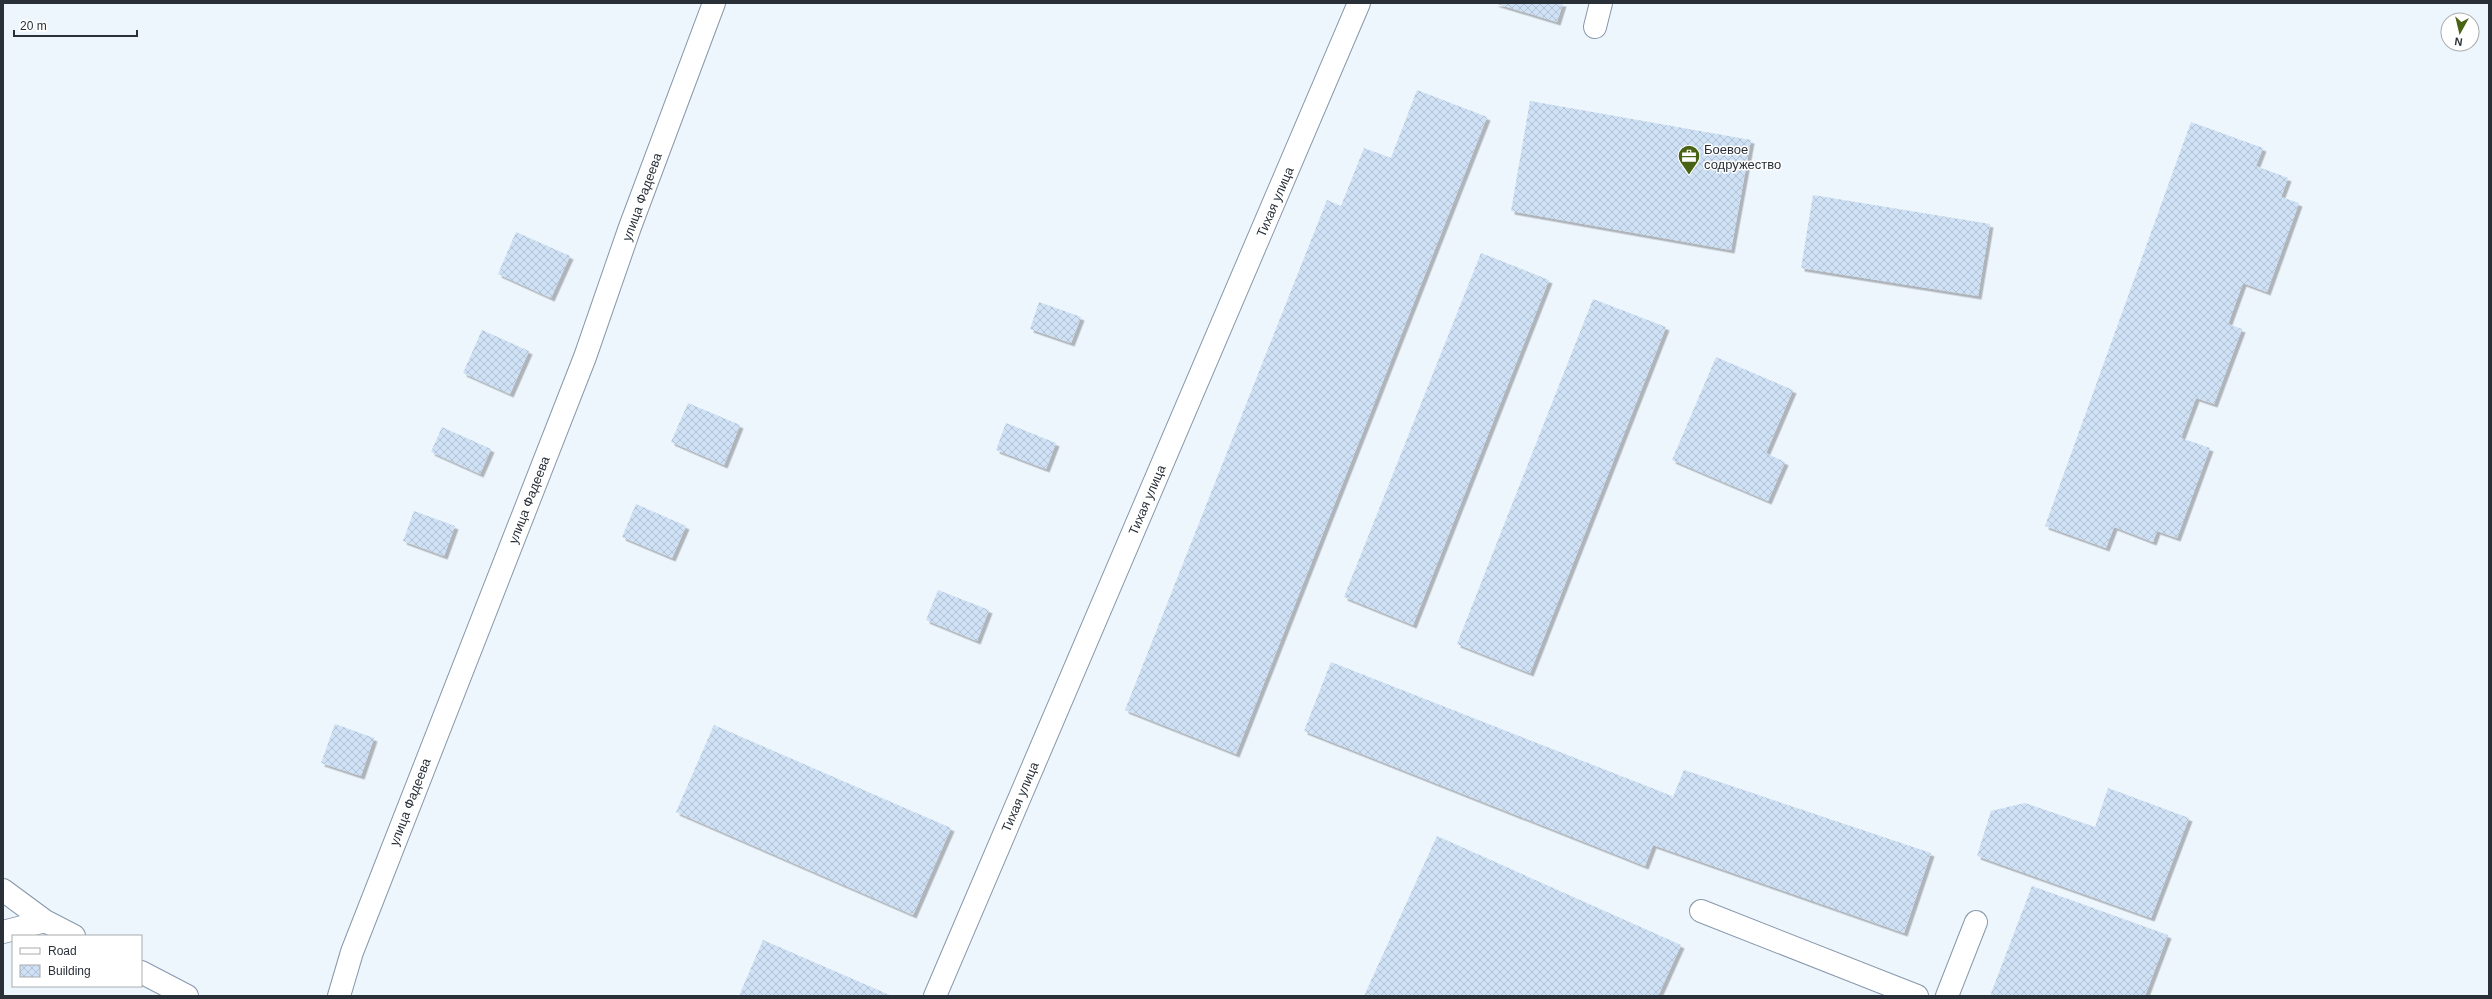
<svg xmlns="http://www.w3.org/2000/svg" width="2492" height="999" font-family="Arial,sans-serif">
  <defs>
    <pattern id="building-cross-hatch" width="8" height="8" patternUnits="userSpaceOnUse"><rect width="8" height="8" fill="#cee1f5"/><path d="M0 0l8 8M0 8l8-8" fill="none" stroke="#b1c1d3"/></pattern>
    <filter id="shadow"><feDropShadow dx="3.5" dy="3.5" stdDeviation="0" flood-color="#0004"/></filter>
  </defs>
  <rect width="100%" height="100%" fill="#edf5fd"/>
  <path fill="url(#building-cross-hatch)" filter="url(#shadow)" d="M1494 3H1563L1557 22Z
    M1417 90 1487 117 1236 754 1125 710 1327 200 1341 206 1364 148 1391 158Z
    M1530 101 1751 140 1731 250 1511 211Z
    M2191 122 2263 148 2256 166 2288 178 2281 197 2299 203 2267 292 2243 283 2228 324 2242 329 2214 404 2196 398 2181 438 2210 448 2177 538 2157 531 2153 542 2114 527 2106 548 2045 526Z
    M1813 195 1990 224 1978 296 1801 268Z
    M516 232 570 256 551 298 498 274Z
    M1481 253 1549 280 1413 625 1344 597Z
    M1593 299 1666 327 1530 673 1457 644Z
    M1039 302 1081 317 1071 343 1030 329Z
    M482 330 529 351 510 394 463 373Z
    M1716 357 1793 390 1766 453 1785 462 1768 501 1672 460Z
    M688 403 740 425 724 465 671 442Z
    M1006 423 1056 443 1046 469 996 450Z
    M442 427 491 449 480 474 431 452Z
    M636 504 686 526 672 558 622 537Z
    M414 511 455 526 444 556 403 541Z
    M938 590 989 610 977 641 926 620Z
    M1331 662 1672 796 1666 814 1684 770 1931 853 1904 933 1653 845 1645 866 1304 731Z
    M335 724 374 738 361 776 321 763Z
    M714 725 951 828 913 915 676 812Z
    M2108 788 2189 818 2151 918 1977 856 1991 811 2025 803 2095 827Z
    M1437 836 1681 945 1658 996H1364Z
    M2032 886 2168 935 2145 996H1990Z
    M763 940 892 996H739Z"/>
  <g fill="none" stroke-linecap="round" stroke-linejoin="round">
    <g stroke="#8698ab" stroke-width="24">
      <path id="minor" d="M1595 27 1601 3
        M3 890 45 921
        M1701 911 1917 996
        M3 932 45 921 74 936
        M141 972 187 996
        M339 996 352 952 585 357 630 227 714 3
        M935 996 1359 3
        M1947 996 1976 922"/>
    </g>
    <use href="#minor" stroke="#fff" stroke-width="22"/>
  </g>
  <defs>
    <g id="office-pin" transform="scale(1.15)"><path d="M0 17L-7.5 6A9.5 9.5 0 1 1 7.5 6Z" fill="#496314" stroke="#fff"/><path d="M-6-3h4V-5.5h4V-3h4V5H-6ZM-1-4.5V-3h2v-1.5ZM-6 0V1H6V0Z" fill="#fff"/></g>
  </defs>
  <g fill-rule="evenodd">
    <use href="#office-pin" x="1689" y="156"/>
  </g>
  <g text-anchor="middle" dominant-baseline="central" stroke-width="3" stroke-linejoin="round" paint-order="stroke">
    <g font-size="13" fill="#293038" stroke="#fff" text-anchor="start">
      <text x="1704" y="149">Боевое<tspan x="1704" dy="15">содружество</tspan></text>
    </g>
    <g font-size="13" fill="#293038" stroke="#fff">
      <text transform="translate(642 197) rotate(-70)">улица Фадеева</text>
      <text transform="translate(1275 202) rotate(-67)">Тихая улица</text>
      <text transform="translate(529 500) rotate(-69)">улица Фадеева</text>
      <text transform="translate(1147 500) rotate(-67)">Тихая улица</text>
      <text transform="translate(1020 797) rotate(-67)">Тихая улица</text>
      <text transform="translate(410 802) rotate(-69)">улица Фадеева</text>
    </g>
  </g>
  <rect width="2492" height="999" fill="none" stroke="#293038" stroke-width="8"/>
  <rect x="12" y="935" width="130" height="52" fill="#ffffff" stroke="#a9acaf"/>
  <rect x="20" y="948" width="20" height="6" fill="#ffffff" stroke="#a9acaf"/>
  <text x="48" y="955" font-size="12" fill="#293038">Road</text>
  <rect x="20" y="965" width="20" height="12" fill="url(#building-cross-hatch)" stroke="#a9acaf"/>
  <text x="48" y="975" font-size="12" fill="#293038">Building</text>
  <g transform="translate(2460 32) rotate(188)"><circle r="19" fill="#ffffff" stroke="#a9acaf"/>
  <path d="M0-3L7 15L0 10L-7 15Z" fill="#496314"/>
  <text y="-6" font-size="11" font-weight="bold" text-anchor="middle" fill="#293038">N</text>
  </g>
  <path d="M14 30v6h123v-6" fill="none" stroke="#293038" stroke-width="2"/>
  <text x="20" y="30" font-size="12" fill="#293038" stroke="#ffffff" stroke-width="3" paint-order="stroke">20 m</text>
</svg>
